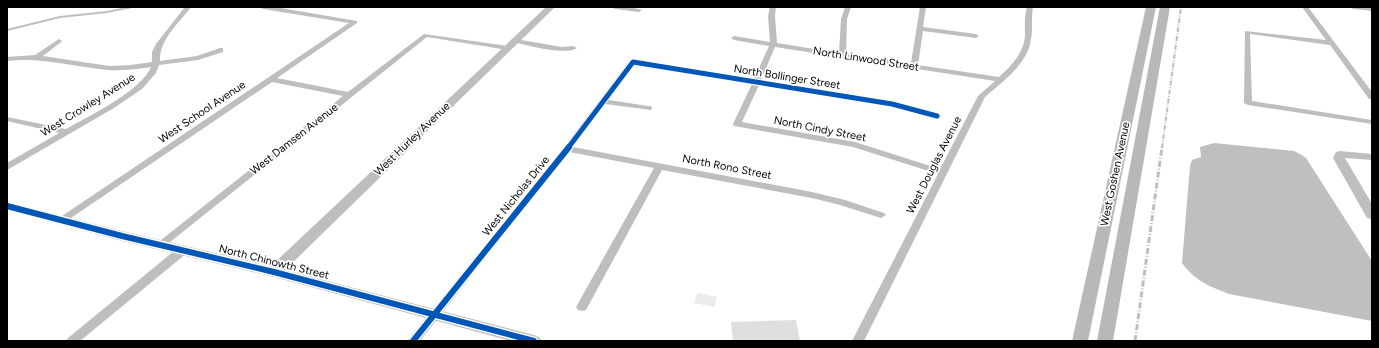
<svg xmlns="http://www.w3.org/2000/svg" width="1379" height="348" font-family="Figtree,sans-serif">
  <rect width="100%" height="100%" fill="#fff"/>
  <path fill="#ececec" d="M700 293 717 297 714 307 694 303 697 294Z"/>
  <path fill="#bfbfbf" d="M1214 143 1294 151 1300 154 1306 158 1372 261V321L1229 294C1209 286 1195 281 1182 263L1190 166 1192 160 1201 157 1200 147Z"/>
  <g fill="none" stroke-linecap="round" stroke-linejoin="round">
    <path stroke="#bfbfbf" stroke-width="2" d="M7 30 60 17 107 12 132 7"/>
  </g>
  <path fill="#dfdfdf" d="M796 320 800 341H733L731 322Z"/>
  <g fill="none" stroke-linecap="round" stroke-linejoin="round">
    <path fill="#bebebe" fill-rule="evenodd" d="M185 7H191C179 23 159 40 160 61L197 56 220 48H223V52L198 60 159 65 156 73 142 89 114 108 7 170V163L59 133 7 121V117L66 129C89 116 141 91 151 67 137 69 123 71 108 70 74 67 42 57 7 61V57L35 55 59 39 62 41 61 42 43 56 109 66 131 65 152 62V52L156 44Z
      M260 7H275L357 21V23L277 78 348 92 424 34 508 46 512 48 508 50 427 37 165 246H157L156 244 343 96 272 82 65 222H59L57 220 59 218 349 23 263 9Z
      M612 7H630L642 10 639 12 615 9Z
      M770 7H776L775 16 777 43 839 53 841 19 845 7H851L847 19 846 54 911 63 920 7H926L923 27 976 34 979 36 976 38 923 31 918 65 999 77C1012 65 1024 53 1025 35 1025 25 1024 17 1027 7H1033C1031 18 1033 28 1031 39 1028 64 1003 81 985 97L864 341H852L938 174 853 147 734 126 733 124 752 84 635 64 609 100 648 106H651L652 108 651 110 605 104 573 147 812 192 845 200 884 213 886 215 881 218 840 205 812 198 662 170 586 310 582 311 578 310 576 307 654 168 569 152 420 341H407L564 147 630 60 754 79 769 46 734 40 731 38 734 36 770 42 768 16ZM775 47 995 81 978 96 940 169 855 142 742 122 759 85 891 106 937 118 941 116 940 114 892 102 761 80Z
      M1302 7H1308L1372 92V99H1369L1330 45 1250 34 1252 101 1372 120V124L1248 105 1244 103 1245 31 1326 40Z
      M1350 7H1372V11L1353 9Z
      M515 39 562 47 573 46 577 48C566 56 526 45 513 42L512 41Z
      M183 246 187 247 188 250 187 253 80 341H66L68 338 179 247Z"/>
    <path fill="#bebebe" fill-rule="evenodd" d="M546 7H555L285 270 534 335 539 337 542 341H511L274 277 122 241 7 210V202L122 231 271 266Z
      M1340 151 1372 154V160L1345 158 1372 204V219L1367 218 1333 158 1336 152Z"/>
    <path fill="#b8b8b8" fill-rule="evenodd" d="M1146 7H1156L1088 341H1072Z
      M1160 7H1170L1113 341H1097Z"/>
    <path stroke="#bebebe" stroke-width="2" stroke-dasharray="5 1.5 1 1.5" stroke-linecap="butt" d="M1162 148 1181 7"/>
    <path stroke="#bebebe" stroke-width="3" stroke-dasharray="6 2 1 2" stroke-linecap="butt" d="M1135 341 1162 147"/>
    <g stroke="#fff" stroke-width="7">
      <path id="cycleway-far1" d="M568 148 633 62 892 104 937 116"/>
    </g>
    <g stroke="#fff" stroke-width="9">
      <path id="cycleway" d="M7 206 122 236 274 272 534 341
        M413 341 569 147"/>
    </g>
    <use href="#cycleway-far1" stroke="#0057b8" stroke-width="5"/>
    <use href="#cycleway" stroke="#0057b8" stroke-width="6"/>
  </g>
  <g text-anchor="middle" dominant-baseline="central" stroke-width="3.5" stroke-linejoin="round" paint-order="stroke">
    <g font-size="11" fill="#000" stroke="#fff">
      <text transform="translate(866 59) rotate(9)">North Linwood Street</text>
      <text transform="translate(787 77) rotate(9)">North Bollinger Street</text>
      <text transform="translate(88 105) rotate(-32)">West Crowley Avenue</text>
      <text transform="translate(202 112) rotate(-34)">West School Avenue</text>
      <text transform="translate(820 129) rotate(11)">North Cindy Street</text>
      <text transform="translate(294 139) rotate(-38)">West Damsen Avenue</text>
      <text transform="translate(412 139) rotate(-44)">West Hurley Avenue</text>
      <text transform="translate(934 165) rotate(-63)">West Douglas Avenue</text>
      <text transform="translate(727 167) rotate(11)">North Rono Street</text>
      <text transform="translate(1115 174) rotate(-78)">West Goshen Avenue</text>
      <text transform="translate(516 196) rotate(-51)">West Nicholas Drive</text>
      <text transform="translate(274 262) rotate(14)">North Chinowth Street</text>
    </g>
  </g>
  <rect width="1379" height="348" fill="none" stroke="#000000" stroke-width="16"/>
</svg>
